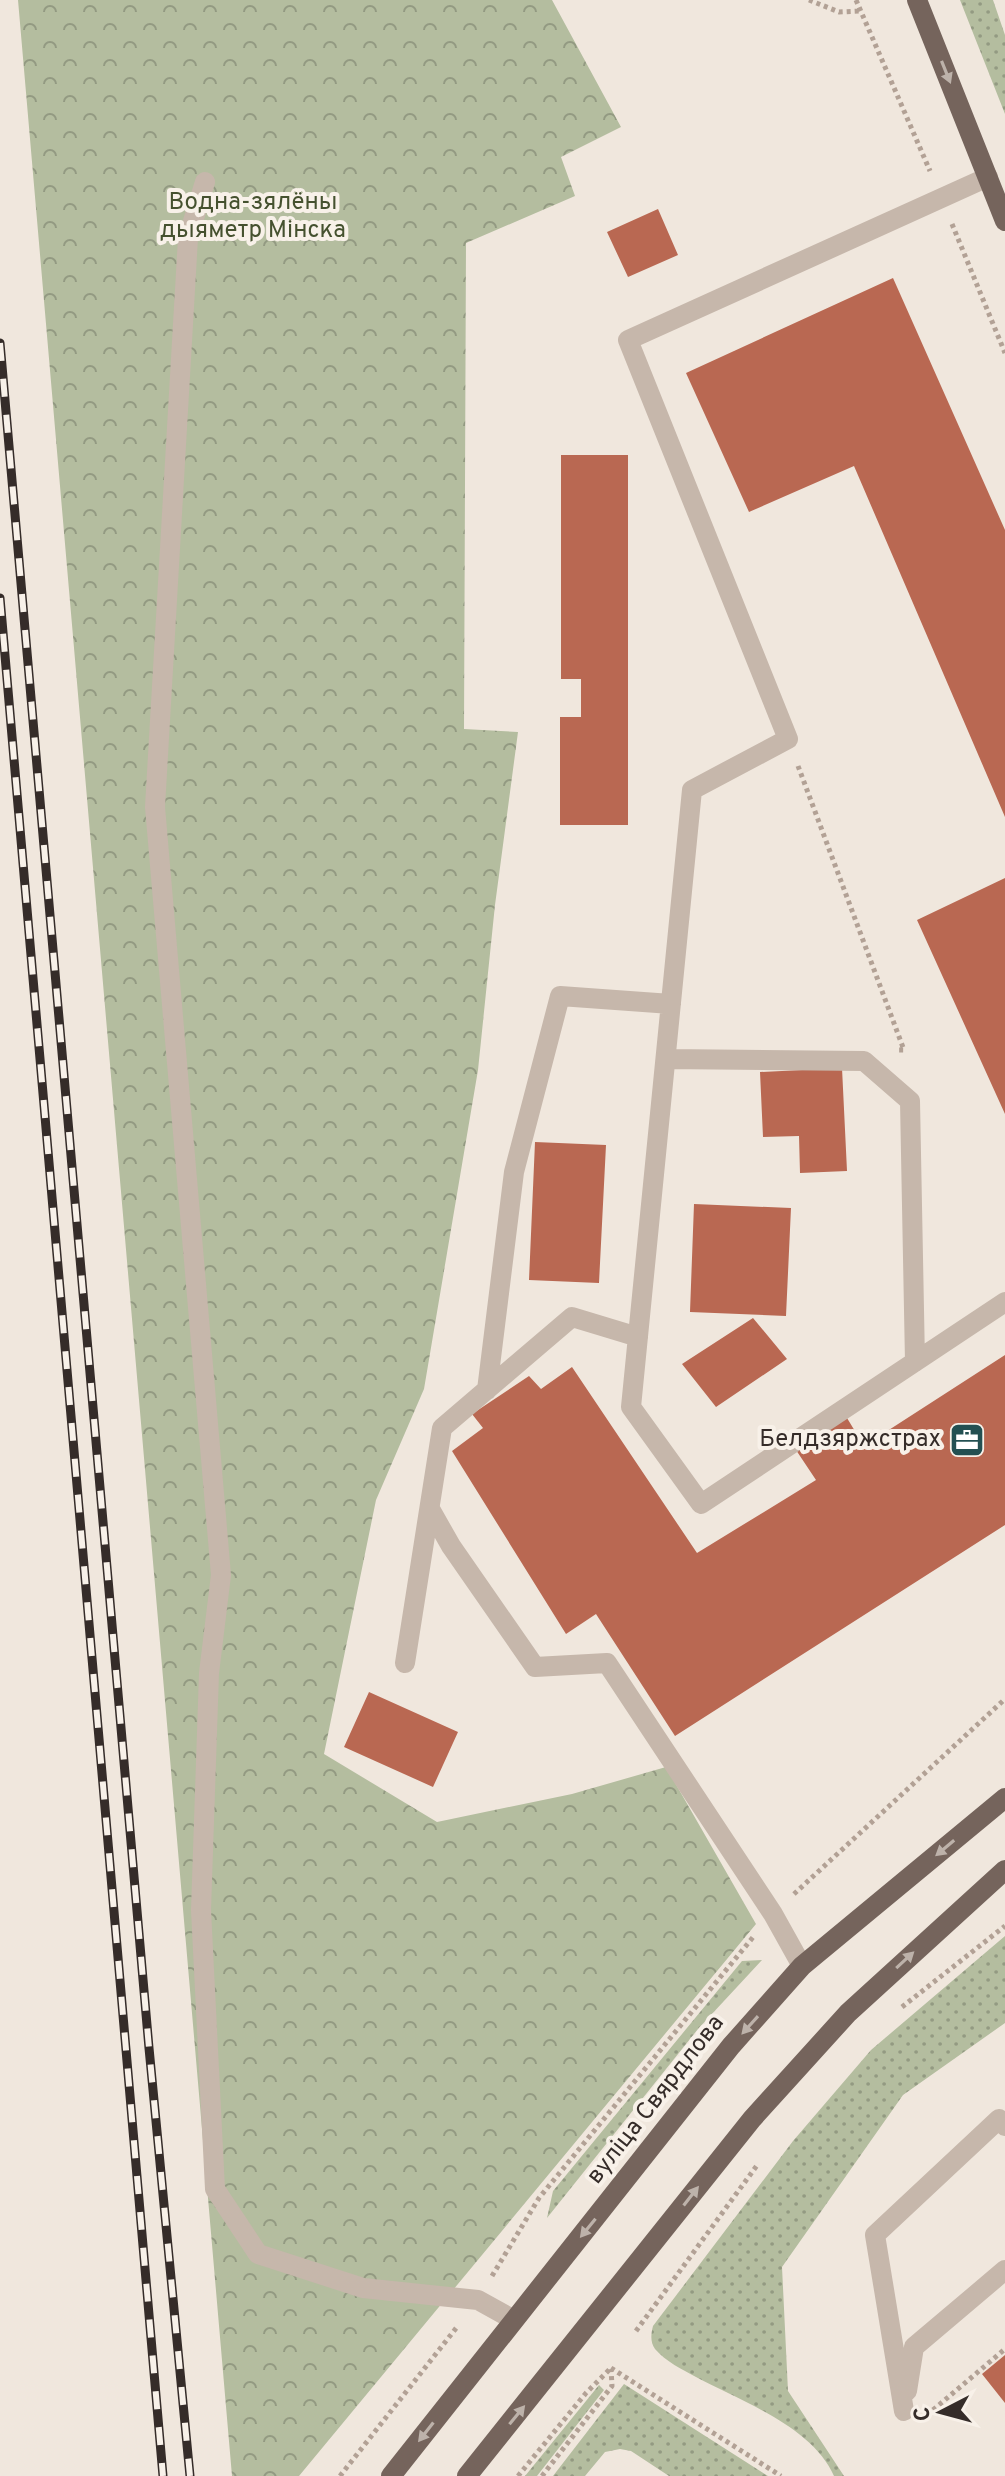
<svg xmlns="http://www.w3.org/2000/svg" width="1005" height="2476" font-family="Overpass,sans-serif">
  <defs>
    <pattern id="grass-dots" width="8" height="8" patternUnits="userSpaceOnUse" patternTransform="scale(2)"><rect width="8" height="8" fill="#b4bd9f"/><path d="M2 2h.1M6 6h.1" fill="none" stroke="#939a82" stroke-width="1.8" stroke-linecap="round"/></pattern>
    <pattern id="park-crowns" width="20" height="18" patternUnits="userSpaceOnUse" patternTransform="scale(2)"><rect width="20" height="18" fill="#b4bd9f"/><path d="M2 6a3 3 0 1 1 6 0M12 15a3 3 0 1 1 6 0" fill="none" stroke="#939a82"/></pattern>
  </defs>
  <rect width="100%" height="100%" fill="#f0e7dd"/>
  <path fill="url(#grass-dots)" d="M960 0H993L1005 35V114Z
    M1005 1936V2023L903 2095 782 2267 788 2391 844 2476H834C813 2427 741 2401 696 2377 683 2370 665 2361 655 2349 650 2342 651 2334 653 2326L793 2141 871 2050Z
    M762 1960 698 2029 547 2218 553 2191 742 1961Z
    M624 2384 768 2476H669L631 2451 620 2449 605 2452 585 2476H553Z
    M599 2385 604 2390 537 2476H525Z"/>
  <path fill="url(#park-crowns)" d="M18 0H552L621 127 561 157 575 196 466 243 464 729 518 732 495 905 478 1070 424 1389 376 1500 324 1754 437 1822 572 1794 666 1767 756 1924 299 2476H232Z"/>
  <path fill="#b96852" d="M658 209 678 255 628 277 607 232Z
    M893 278 1005 530V817L854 466 749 512 686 373Z
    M561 455H628V825H560V717H581V679H561Z
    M1005 878V1114L917 920Z
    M842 1068 847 1171 800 1173 799 1136 763 1137 760 1072Z
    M535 1142 606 1145 599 1283 529 1280Z
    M694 1204 791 1208 786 1316 690 1312Z
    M753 1318 787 1359 716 1407 682 1364Z
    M1005 1355V1525L675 1736 596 1614 566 1634 452 1451 483 1428 472 1414 529 1376 541 1389 572 1367 697 1553 816 1480 796 1450 847 1418 864 1446Z
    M369 1692 458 1732 433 1787 344 1747Z
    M1005 2355V2403L982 2374Z"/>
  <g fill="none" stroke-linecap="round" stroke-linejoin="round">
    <path stroke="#b2a195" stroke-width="5" stroke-dasharray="4 4" stroke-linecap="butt" d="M809 0 839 12 861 11
      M856 0 930 171
      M952 224 1005 353
      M798 766 904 1050H898
      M794 1894 1005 1699
      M902 2007 1005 1926
      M492 2276 539 2198 754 1936
      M636 2331 758 2164
      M611 2368 781 2476
      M933 2410 1005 2349
      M340 2476 457 2327
      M518 2476 586 2393 611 2368
      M542 2476 612 2386 611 2369"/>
    <path stroke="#c6b7ab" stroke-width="20" d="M988 177 628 340 788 739 692 790 631 1407 701 1504 1005 1302
      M205 182 188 238 155 807 221 1575 209 1673 201 1910 215 2189 258 2254 363 2288 478 2300 514 2320
      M666 1059 864 1061 910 1101 915 1362
      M487 1390 514 1172 560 996 671 1004
      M430 1509 451 1546 535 1667 607 1663 773 1914 802 1966
      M405 1663 442 1428 572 1317 638 1337
      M907 2391 914 2347 1005 2270
      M904 2411 875 2235 999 2119 1005 2126"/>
    <path stroke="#75645c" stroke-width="20" d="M917 0 1005 221
      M391 2476 731 2046 802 1966 1005 1798
      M467 2476 752 2119 848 2013 1005 1870"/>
    <g stroke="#352c29" stroke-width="9">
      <path id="rail" d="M0 343 149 2048 190 2476
        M0 598 163 2476"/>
    </g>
    <use href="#rail" stroke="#f8f1e9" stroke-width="6" stroke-dasharray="18" stroke-linecap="butt"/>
  </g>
  <defs><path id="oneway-solid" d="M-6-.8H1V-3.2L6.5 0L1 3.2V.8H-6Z" transform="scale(2)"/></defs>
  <g fill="#bdb2aa">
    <use href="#oneway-solid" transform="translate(946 72) rotate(68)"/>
    <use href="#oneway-solid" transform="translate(945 1848) rotate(140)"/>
    <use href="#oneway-solid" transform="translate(905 1960) rotate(-43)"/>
    <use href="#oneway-solid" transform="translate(750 2025) rotate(132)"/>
    <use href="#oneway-solid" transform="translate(691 2196) rotate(-52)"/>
    <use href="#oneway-solid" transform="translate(588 2228) rotate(129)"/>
    <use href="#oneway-solid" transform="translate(517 2415) rotate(-51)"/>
    <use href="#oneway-solid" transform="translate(426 2432) rotate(128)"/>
  </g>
  <defs>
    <g id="office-square" transform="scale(1.8)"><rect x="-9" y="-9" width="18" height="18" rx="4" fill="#235052" stroke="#f8f1e9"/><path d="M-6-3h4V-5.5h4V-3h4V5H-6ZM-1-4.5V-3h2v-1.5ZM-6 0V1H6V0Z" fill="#fff"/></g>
  </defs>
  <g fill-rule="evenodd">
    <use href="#office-square" x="967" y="1440"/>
  </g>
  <g text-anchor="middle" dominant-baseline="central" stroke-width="8" stroke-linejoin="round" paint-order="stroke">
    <g font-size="24" fill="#45512f" stroke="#f8f1e9">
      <text x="253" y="203">Водна-зялёны<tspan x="253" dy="28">дыяметр Мінска</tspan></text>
    </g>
    <g font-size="24" fill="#352c29" stroke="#f8f1e9" text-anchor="end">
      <text x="941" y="1440">Белдзяржстрах</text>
    </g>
    <g font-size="24" fill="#352c29" stroke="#f8f1e9">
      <text transform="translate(656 2100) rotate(-52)">вуліца Свярдлова</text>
    </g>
  </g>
  <g transform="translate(941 2412) rotate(264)" stroke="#f8f1e9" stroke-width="6" paint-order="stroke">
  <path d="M0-6L14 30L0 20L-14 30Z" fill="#352c29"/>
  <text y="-12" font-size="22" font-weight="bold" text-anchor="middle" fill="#352c29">С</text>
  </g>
</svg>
